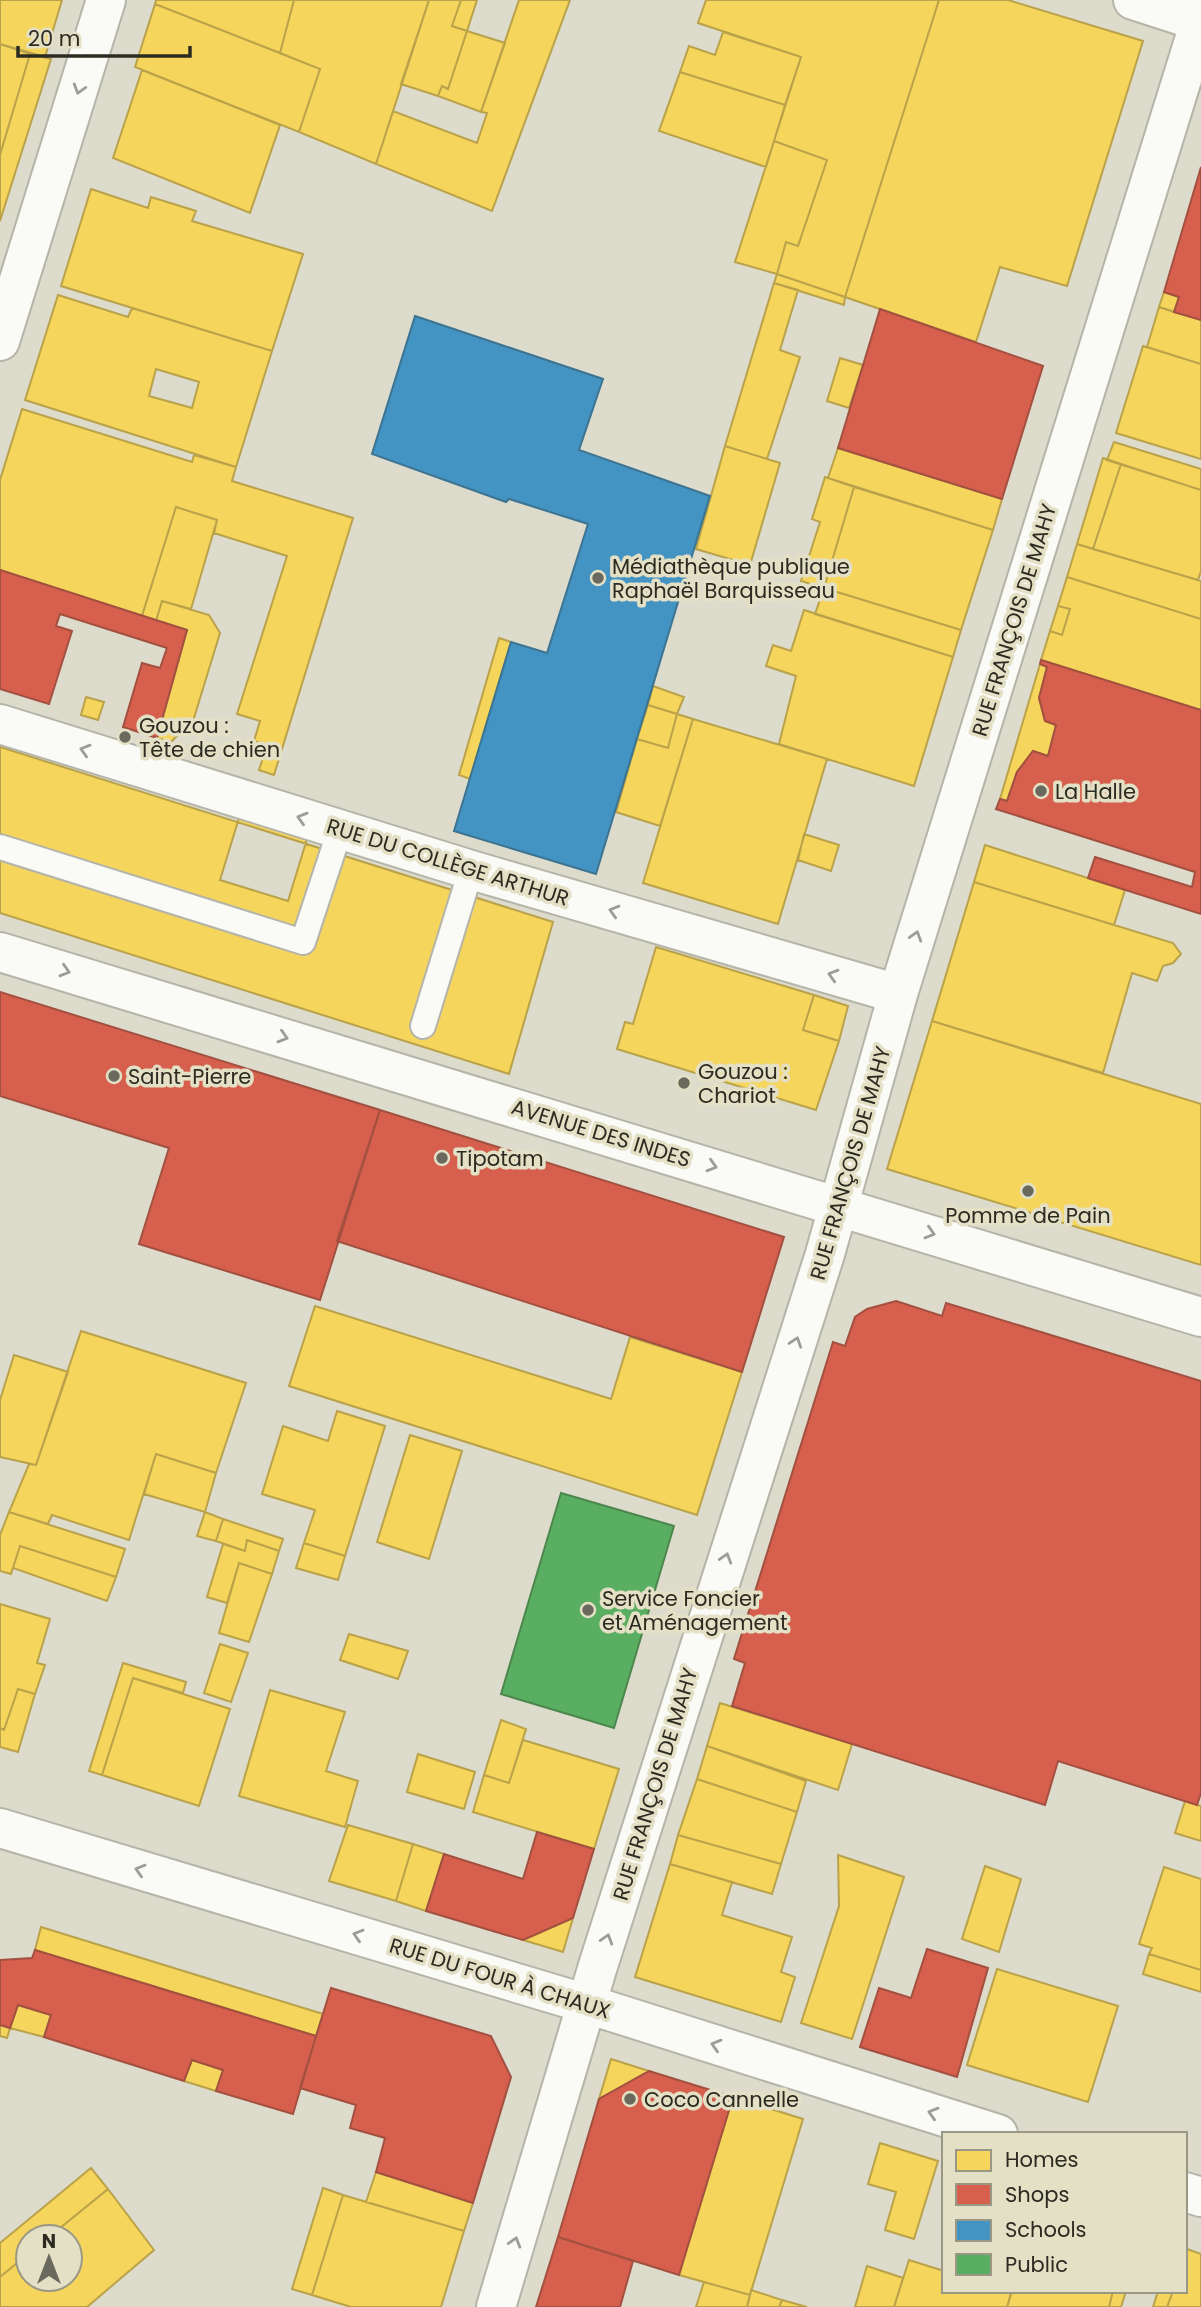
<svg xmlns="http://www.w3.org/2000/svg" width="1201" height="2307" font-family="Poppins,sans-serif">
  <rect width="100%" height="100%" fill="#dddbcc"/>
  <path fill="#f6d55c" stroke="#b9a24a" stroke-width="2" fill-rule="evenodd" d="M0 0H62L45 57 0 44Z
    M156 0H294L280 53 155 4Z
    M294 0H429L376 164 299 132 320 69 280 53Z
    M429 0H461L452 26 467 31 448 89 442 86 438 96 401 84Z
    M461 0H477L467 31 452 26Z
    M519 0H570L492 211 376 164 393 111 477 143 487 113 481 112Z
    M706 0H939L845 297 777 274 786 242 798 246 827 160 774 141 801 57 698 23Z
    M939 0H1008L1143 41 1067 286 1000 267 976 342 845 297Z
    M155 4 320 69 299 132 135 67Z
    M467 31 505 43 481 112 438 96 442 86 448 89Z
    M723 32 801 57 785 105 680 72 689 46 715 55Z
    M0 44 30 54 0 155Z
    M30 54 51 59 0 221V155Z
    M142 70 280 125 250 213 113 158Z
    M680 72 785 105 766 167 659 131Z
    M774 141 827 160 798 246 786 242 777 274 735 262Z
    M91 189 148 208 151 197 196 211 192 221 303 254 272 351 61 286Z
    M777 274 845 297 844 305 774 283Z
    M774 283 798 290 780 350 800 357 767 459 725 446Z
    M1164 292 1179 297 1174 312 1159 307Z
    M58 295 128 317 132 308 272 351 236 467 25 400ZM156 369 199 382 192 408 149 396Z
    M1159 307 1201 320V364L1147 347Z
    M1143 346 1201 364V459L1116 433Z
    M840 358 863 365 849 408 827 401Z
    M22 409 192 462 194 455 236 467 232 481 353 518 274 775 259 770 267 745 254 741 260 721 237 714 287 556 214 533 217 520 176 507 142 616 0 570V480Z
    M1114 442 1201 469V490L1107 460Z
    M725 446 780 463 750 565 696 549Z
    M838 448 1002 499 993 530 828 478Z
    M1103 458 1121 464 1093 549 1077 544Z
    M1121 464 1201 490V571L1198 580 1093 549Z
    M825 477 854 487 824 588 801 581 820 522 812 519Z
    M854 487 993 530 961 630 824 588Z
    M176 507 217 520 191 609 162 601 156 621 142 616Z
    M1077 544 1201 581V619L1067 577Z
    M1067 577 1201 619V710L1041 660 1050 631 1062 635 1070 609 1058 606Z
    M824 588 961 630 953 657 815 614Z
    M162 601 209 615 220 633 194 718 171 742 157 738 187 630 156 621Z
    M1058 606 1070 609 1062 635 1050 631Z
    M804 610 953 657 914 786 779 744 796 676 766 666 773 645 791 651Z
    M499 638 511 642 470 779 459 775Z
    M1040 664 1047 667 1039 698 1045 721 1056 725 1048 756 1033 751 1017 772 1007 801 1000 799Z
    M653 686 684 697 677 714 648 705Z
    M86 697 104 702 98 720 81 715Z
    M648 705 677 714 668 748 637 739Z
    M677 714 693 719 660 826 616 812 637 739 668 748Z
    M693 719 827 759 778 924 643 883Z
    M0 747 553 922 509 1074 0 913Z
    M239 818 307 839 288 901 220 880Z
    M804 834 839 845 831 871 798 860Z
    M985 845 1125 890 1114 925 974 882Z
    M974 882 1173 943 1181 954 1173 963 1163 966 1157 981 1132 973 1103 1073 932 1021Z
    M656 947 814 995 803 1030 839 1041 816 1110 617 1049 625 1022 633 1024Z
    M814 995 848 1006 839 1041 803 1030Z
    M932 1021 1201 1104V1265L887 1169Z
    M315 1306 611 1399 630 1337 742 1372 697 1515 289 1386Z
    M81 1331 246 1383 216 1473 156 1454 129 1540 52 1515 48 1524 9 1512 29 1464 36 1465Z
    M14 1355 68 1372 36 1465 0 1457V1400Z
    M337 1411 385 1426 345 1556 304 1543 315 1510 262 1494 283 1426 328 1441Z
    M410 1435 462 1451 429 1559 377 1542Z
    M156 1454 216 1473 205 1512 144 1494Z
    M9 1512 125 1549 116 1577 20 1546 11 1574 0 1571V1535Z
    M205 1512 223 1519 216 1541 197 1536Z
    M223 1519 283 1539 279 1551 247 1540 245 1551 216 1541Z
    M247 1540 279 1551 272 1574 239 1563 227 1603 207 1597 223 1544 245 1551Z
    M304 1543 345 1556 338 1580 296 1568Z
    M20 1546 116 1577 107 1601 13 1568Z
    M239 1563 272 1574 249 1642 219 1633Z
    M0 1604 50 1619 37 1663 45 1665 35 1694 18 1689 4 1730 0 1728Z
    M349 1634 408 1651 398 1679 340 1660Z
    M220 1644 248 1653 231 1702 204 1693Z
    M123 1663 186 1682 183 1693 133 1678 102 1775 89 1771Z
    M133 1678 230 1709 199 1806 102 1775Z
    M18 1689 35 1694 18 1752 0 1747V1728L4 1730Z
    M270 1690 345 1712 326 1771 358 1781 345 1827 239 1796Z
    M720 1703 852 1744 838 1790 707 1746Z
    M501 1720 526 1729 509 1783 484 1775Z
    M523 1740 619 1769 594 1849 473 1812 484 1775 509 1783Z
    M707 1746 806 1781 797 1812 697 1779Z
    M418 1754 475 1772 464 1809 407 1792Z
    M697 1779 797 1812 781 1864 678 1835Z
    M1185 1801 1201 1806V1841L1175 1833Z
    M348 1825 413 1844 396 1901 329 1881Z
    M678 1835 781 1864 772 1894 670 1864Z
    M413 1844 444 1854 426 1911 396 1901Z
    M838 1855 904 1877 852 2039 801 2023 839 1906Z
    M670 1864 732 1882 722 1915 792 1937 781 1972 795 1977 781 2022 635 1977Z
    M985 1866 1021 1879 999 1952 962 1939Z
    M1164 1867 1201 1879V1970L1149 1954 1152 1948 1139 1944Z
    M573 1918 563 1952 523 1940Z
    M41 1927 323 2014 316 2036 35 1950Z
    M1149 1954 1201 1970V1992L1143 1974Z
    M997 1969 1118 2006 1088 2102 967 2065Z
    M18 2005 51 2015 44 2037 10 2028Z
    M0 2025 10 2028 7 2038 0 2036Z
    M611 2059 649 2071 599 2099Z
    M192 2060 223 2070 216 2091 184 2081Z
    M733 2097 803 2119 750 2295 679 2275Z
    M880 2143 938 2161 914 2239 885 2230 896 2192 868 2184Z
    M91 2168 108 2189 49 2237H28V2254L0 2277V2243Z
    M376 2172 473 2203 464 2231 366 2202Z
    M323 2188 343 2195 312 2295 292 2289Z
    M108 2189 154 2250 87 2307H0V2277L28 2254V2279H70V2237H49Z
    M343 2195 464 2231 441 2307H351L312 2295Z
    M1187 2249 1201 2254V2307H1167L1173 2291H1185Z
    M909 2260 944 2271V2291L1011 2293 1007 2307H894Z
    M867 2266 903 2278 894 2307H855Z
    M704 2282 750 2295 747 2307H696Z
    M751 2290 782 2300 779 2307H747Z
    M1012 2291H1113L1109 2307H1007Z
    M1113 2291H1126L1121 2307H1109Z
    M1158 2291H1173L1167 2307H1153Z
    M782 2300 807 2307H779Z"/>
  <path fill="#d6604d" stroke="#a35040" stroke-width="2" d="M1201 167V320L1174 312 1179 297 1164 292Z
    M880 309 1043 366 1002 499 838 448Z
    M0 570 187 630 157 738 123 727 142 663 160 668 167 648 60 614 56 626 72 631 49 704 0 689Z
    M1041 660 1201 710V914L1088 878 1095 857 1192 887 1195 872 996 809 1000 799 1007 801 1017 772 1033 751 1048 756 1056 725 1045 721 1039 698 1047 667 1040 664Z
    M0 992 380 1110 320 1300 139 1244 169 1148 0 1096Z
    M380 1110 784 1237 742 1372 337 1241Z
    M896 1301 942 1316 946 1303 1201 1381V1793L1197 1805 1058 1761 1045 1805 732 1706 745 1663 734 1659 833 1342 845 1346 855 1317 867 1309Z
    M537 1832 594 1849 573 1918 523 1940 426 1911 444 1854 523 1879Z
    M927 1949 988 1968 957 2077 860 2047 879 1988 911 1998Z
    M35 1950 316 2036 293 2114 216 2091 223 2070 192 2060 184 2081 44 2037 51 2015 18 2005 10 2028 0 2025V1960L32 1958Z
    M331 1988 491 2036 511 2077 473 2203 376 2172 385 2138 350 2128 356 2105 300 2088Z
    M649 2071 733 2097 679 2275 558 2237 599 2099Z
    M558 2237 633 2261 620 2307H536Z"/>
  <path fill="#4393c3" stroke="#3c7492" stroke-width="2" d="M415 316 603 379 579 450 710 496 596 874 454 831 511 642 547 653 588 524 509 499 506 502 372 454Z"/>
  <path fill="#5aae61" stroke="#4c874e" stroke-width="2" d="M561 1493 674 1526 614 1728 501 1694Z"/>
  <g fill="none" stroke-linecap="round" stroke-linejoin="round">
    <g stroke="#b5b4a8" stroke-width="28">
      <path id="lane" d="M0 847 303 942 340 830
        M423 1026 471 870"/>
    </g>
    <g stroke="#b5b4a8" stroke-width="42">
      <path id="street" d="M0 341 106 0
        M0 724 471 870 898 994
        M0 952 1201 1317
        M0 1828 587 2004 998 2134
        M1185 2192 1201 2197
        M496 2307 597 1969 825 1254 898 994 1201 18"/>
    </g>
    <g stroke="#b5b4a8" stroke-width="42">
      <path id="secondary" d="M1133 0 1201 22"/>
    </g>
    <use href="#lane" stroke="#fafaf7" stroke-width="24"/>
    <use href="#street" stroke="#fafaf7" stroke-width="38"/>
    <use href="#secondary" stroke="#fafaf7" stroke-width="38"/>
  </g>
  <defs><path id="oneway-chevron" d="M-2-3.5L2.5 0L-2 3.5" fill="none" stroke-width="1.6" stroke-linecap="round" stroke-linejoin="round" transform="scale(1.75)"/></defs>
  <g stroke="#9d9d97">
    <use href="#oneway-chevron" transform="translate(79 89) rotate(107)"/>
    <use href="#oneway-chevron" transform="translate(85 750) rotate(-163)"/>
    <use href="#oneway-chevron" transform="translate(302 818) rotate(-163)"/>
    <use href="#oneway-chevron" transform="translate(614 911) rotate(-164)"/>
    <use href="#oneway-chevron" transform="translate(916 936) rotate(-73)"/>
    <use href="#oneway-chevron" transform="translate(65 971) rotate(17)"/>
    <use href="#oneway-chevron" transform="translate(833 975) rotate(-164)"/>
    <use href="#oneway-chevron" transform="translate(283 1037) rotate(17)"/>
    <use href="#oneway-chevron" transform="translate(712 1166) rotate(17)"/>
    <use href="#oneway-chevron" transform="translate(930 1233) rotate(17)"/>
    <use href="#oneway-chevron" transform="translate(796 1342) rotate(-72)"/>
    <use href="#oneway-chevron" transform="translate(726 1558) rotate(-73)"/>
    <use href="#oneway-chevron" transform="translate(140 1870) rotate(-163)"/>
    <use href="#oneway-chevron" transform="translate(358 1935) rotate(-163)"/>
    <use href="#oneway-chevron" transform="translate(607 1939) rotate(-73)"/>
    <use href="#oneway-chevron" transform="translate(716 2045) rotate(-163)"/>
    <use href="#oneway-chevron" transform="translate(933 2113) rotate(-163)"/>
    <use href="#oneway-chevron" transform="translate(515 2242) rotate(-73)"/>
  </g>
  <g fill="#6a695d" stroke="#e3e0c6" stroke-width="2.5">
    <circle cx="598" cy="578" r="7"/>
    <circle cx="125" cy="737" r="7"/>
    <circle cx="1041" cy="791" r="7"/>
    <circle cx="114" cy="1076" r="7"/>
    <circle cx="684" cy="1083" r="7"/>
    <circle cx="442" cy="1158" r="7"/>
    <circle cx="1028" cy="1191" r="7"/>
    <circle cx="588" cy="1610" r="7"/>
    <circle cx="630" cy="2099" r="7"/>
  </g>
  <g text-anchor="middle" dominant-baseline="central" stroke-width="7" stroke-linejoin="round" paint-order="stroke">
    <g font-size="21" fill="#2c2b21" stroke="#e3e0c6" text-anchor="start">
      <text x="612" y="566">Médiathèque publique<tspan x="612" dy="24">Raphaël Barquisseau</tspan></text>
      <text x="139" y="725">Gouzou :<tspan x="139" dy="24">Tête de chien</tspan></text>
      <text x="1055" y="791">La Halle</text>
      <text x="698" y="1071">Gouzou :<tspan x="698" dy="24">Chariot</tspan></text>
      <text x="128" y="1076">Saint-Pierre</text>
      <text x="456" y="1158">Tipotam</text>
      <text x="1028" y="1215" text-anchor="middle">Pomme de Pain</text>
      <text x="602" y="1598">Service Foncier<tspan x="602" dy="24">et Aménagement</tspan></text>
      <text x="644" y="2099">Coco Cannelle</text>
    </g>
    <g font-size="21" fill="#2c2b21" stroke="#e3e0c6">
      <text transform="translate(1014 620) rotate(-73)">RUE FRANÇOIS DE MAHY</text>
      <text transform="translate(448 862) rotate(17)">RUE DU COLLÈGE ARTHUR</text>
      <text transform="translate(601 1133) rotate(17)">AVENUE DES INDES</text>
      <text transform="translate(850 1163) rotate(-74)">RUE FRANÇOIS DE MAHY</text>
      <text transform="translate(655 1784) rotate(-73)">RUE FRANÇOIS DE MAHY</text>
      <text transform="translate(500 1978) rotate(17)">RUE DU FOUR À CHAUX</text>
    </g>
  </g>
  <rect x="942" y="2132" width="245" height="161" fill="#e3e0c6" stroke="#9a9884" stroke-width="2"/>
  <rect x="956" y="2150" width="35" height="21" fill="#f6d55c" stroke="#9a9884" stroke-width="2"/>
  <text x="1005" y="2167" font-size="21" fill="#2c2b21">Homes</text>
  <rect x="956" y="2184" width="35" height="21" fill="#d6604d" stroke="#9a9884" stroke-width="2"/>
  <text x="1005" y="2202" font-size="21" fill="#2c2b21">Shops</text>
  <rect x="956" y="2220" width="35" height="21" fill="#4393c3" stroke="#9a9884" stroke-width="2"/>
  <text x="1005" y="2237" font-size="21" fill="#2c2b21">Schools</text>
  <rect x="956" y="2254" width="35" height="21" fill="#5aae61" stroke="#9a9884" stroke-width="2"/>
  <text x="1005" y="2272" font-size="21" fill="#2c2b21">Public</text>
  <g transform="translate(49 2258)"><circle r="33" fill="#e3e0c6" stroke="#9a9884" stroke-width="2"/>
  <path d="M0-5L12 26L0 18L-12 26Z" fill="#6a695d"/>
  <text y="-10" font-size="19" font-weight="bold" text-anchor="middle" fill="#2c2b21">N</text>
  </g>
  <path d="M18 46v10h172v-10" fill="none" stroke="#2c2b21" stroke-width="3.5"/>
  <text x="28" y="46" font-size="21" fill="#2c2b21" stroke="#e3e0c6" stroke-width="5" paint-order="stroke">20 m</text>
</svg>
